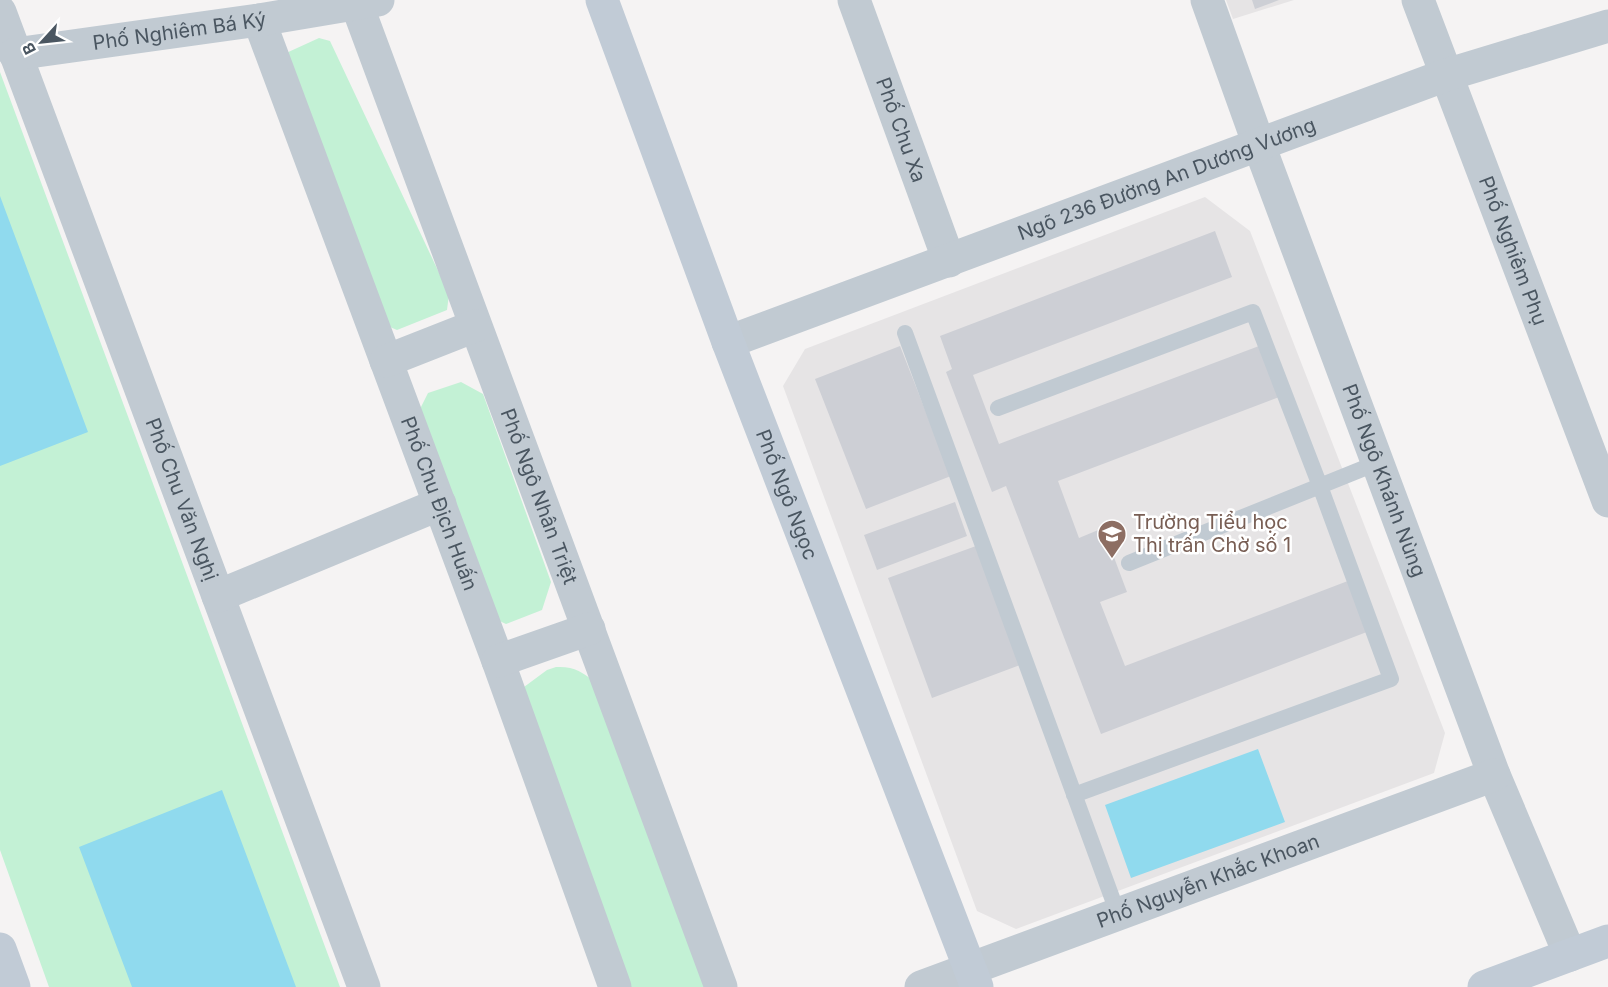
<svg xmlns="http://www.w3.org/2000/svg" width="1608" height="987" font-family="Inter,sans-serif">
  <rect width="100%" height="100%" fill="#f5f3f3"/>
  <path fill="#e6e4e5" d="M1226 0H1294L1233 19Z
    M1205 197 1250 231 1445 733 1434 773 1016 929 977 911 783 386 805 349Z"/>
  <path fill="#c3f1d5" d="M319 38 330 41 449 294 447 310 397 330 376 321 284 54Z
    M0 72 340 987H49L0 850Z
    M461 382 483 394 551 582 542 610 506 624 487 615 415 419 428 393Z
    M556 667C574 666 582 672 595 682L708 987H625L524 687 547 670Z"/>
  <path fill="#90daee" d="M0 196 88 432 0 466Z
    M1258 749 1285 822 1131 878 1105 805Z
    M222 790 296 987H132L79 847Z"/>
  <path fill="#cdcfd5" d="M1252 0H1279L1255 9Z
    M1215 231 1232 277 973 375 999 444 1267 343 1287 394 1058 481 1079 538 1103 528 1127 592 1100 602 1125 666 1353 579 1372 630 1101 734 1006 486 992 492 946 372 952 369 940 336Z
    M900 346 951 476 866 509 815 379Z
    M955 502 967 536 877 570 864 535Z
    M976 546 1020 665 932 698 888 578Z"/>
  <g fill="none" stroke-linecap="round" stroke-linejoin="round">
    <path stroke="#c1cad2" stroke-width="16" d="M905 333 1118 914
      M998 408 1253 312 1320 486 1391 679 1074 795
      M1129 563 1377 463"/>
    <g stroke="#c1cad2" stroke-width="33">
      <path id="s1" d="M854 0 949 261"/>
      <path id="s2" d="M1207 0 1259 145 1494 775 1570 955"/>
      <path id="s3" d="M1418 0 1608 501"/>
      <path id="s4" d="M357 5 721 987"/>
      <path id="s5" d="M0 12 364 987"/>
      <path id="s6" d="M259 20 498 661 615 987"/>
      <path id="s7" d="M15 54 259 20 378 0"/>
      <path id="s8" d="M728 342 1446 75 1608 26"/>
      <path d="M386 361 475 326"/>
      <path d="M218 596 440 504"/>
      <path d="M498 661 589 629"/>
      <path id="s9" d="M921 987 1494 775"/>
    </g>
    <g stroke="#c1cbd6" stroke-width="33">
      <path id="s10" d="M602 0 728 342 977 987"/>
      <path d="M0 949 14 987"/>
      <path d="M1484 987 1608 941"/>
    </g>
  </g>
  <defs>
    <g id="school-pin" transform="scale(1.5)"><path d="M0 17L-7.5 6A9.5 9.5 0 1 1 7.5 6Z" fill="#8d6e63" stroke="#fff"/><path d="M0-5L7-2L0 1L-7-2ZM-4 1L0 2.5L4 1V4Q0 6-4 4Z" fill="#fff"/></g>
  </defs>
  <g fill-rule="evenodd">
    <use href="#school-pin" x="1112" y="534"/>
  </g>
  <g text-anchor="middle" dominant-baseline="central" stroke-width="5" stroke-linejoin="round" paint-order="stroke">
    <g font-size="20" fill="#4a5661" stroke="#fff">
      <text stroke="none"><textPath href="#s7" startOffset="166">Phố Nghiêm Bá Ký</textPath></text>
      <text stroke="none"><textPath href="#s1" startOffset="138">Phố Chu Xa</textPath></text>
      <text stroke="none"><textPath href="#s8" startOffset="468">Ngõ 236 Đường An Dương Vương</textPath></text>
      <text stroke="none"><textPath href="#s3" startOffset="268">Phố Nghiêm Phụ</textPath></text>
      <text stroke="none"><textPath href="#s2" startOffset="512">Phố Ngô Khánh Nùng</textPath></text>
      <text stroke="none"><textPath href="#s10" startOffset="528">Phố Ngô Ngọc</textPath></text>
      <text stroke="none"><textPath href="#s4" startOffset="524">Phố Ngô Nhân Triệt</textPath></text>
      <text stroke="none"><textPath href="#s5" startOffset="520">Phố Chu Văn Nghị</textPath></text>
      <text stroke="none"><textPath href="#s6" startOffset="516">Phố Chu Địch Huấn</textPath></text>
      <text stroke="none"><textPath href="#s9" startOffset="306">Phố Nguyễn Khắc Khoan</textPath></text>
    </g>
    <g font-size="20" fill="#785e54" stroke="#fff" text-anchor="start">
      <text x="1133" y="522">Trường Tiểu học<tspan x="1133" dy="23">Thị trấn Chờ số 1</tspan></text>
    </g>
  </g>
  <g transform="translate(42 42) rotate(243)" stroke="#ffffff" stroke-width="4.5" paint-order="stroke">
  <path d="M0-4.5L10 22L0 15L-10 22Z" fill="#4a5661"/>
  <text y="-9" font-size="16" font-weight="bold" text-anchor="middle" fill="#4a5661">B</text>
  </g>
</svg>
